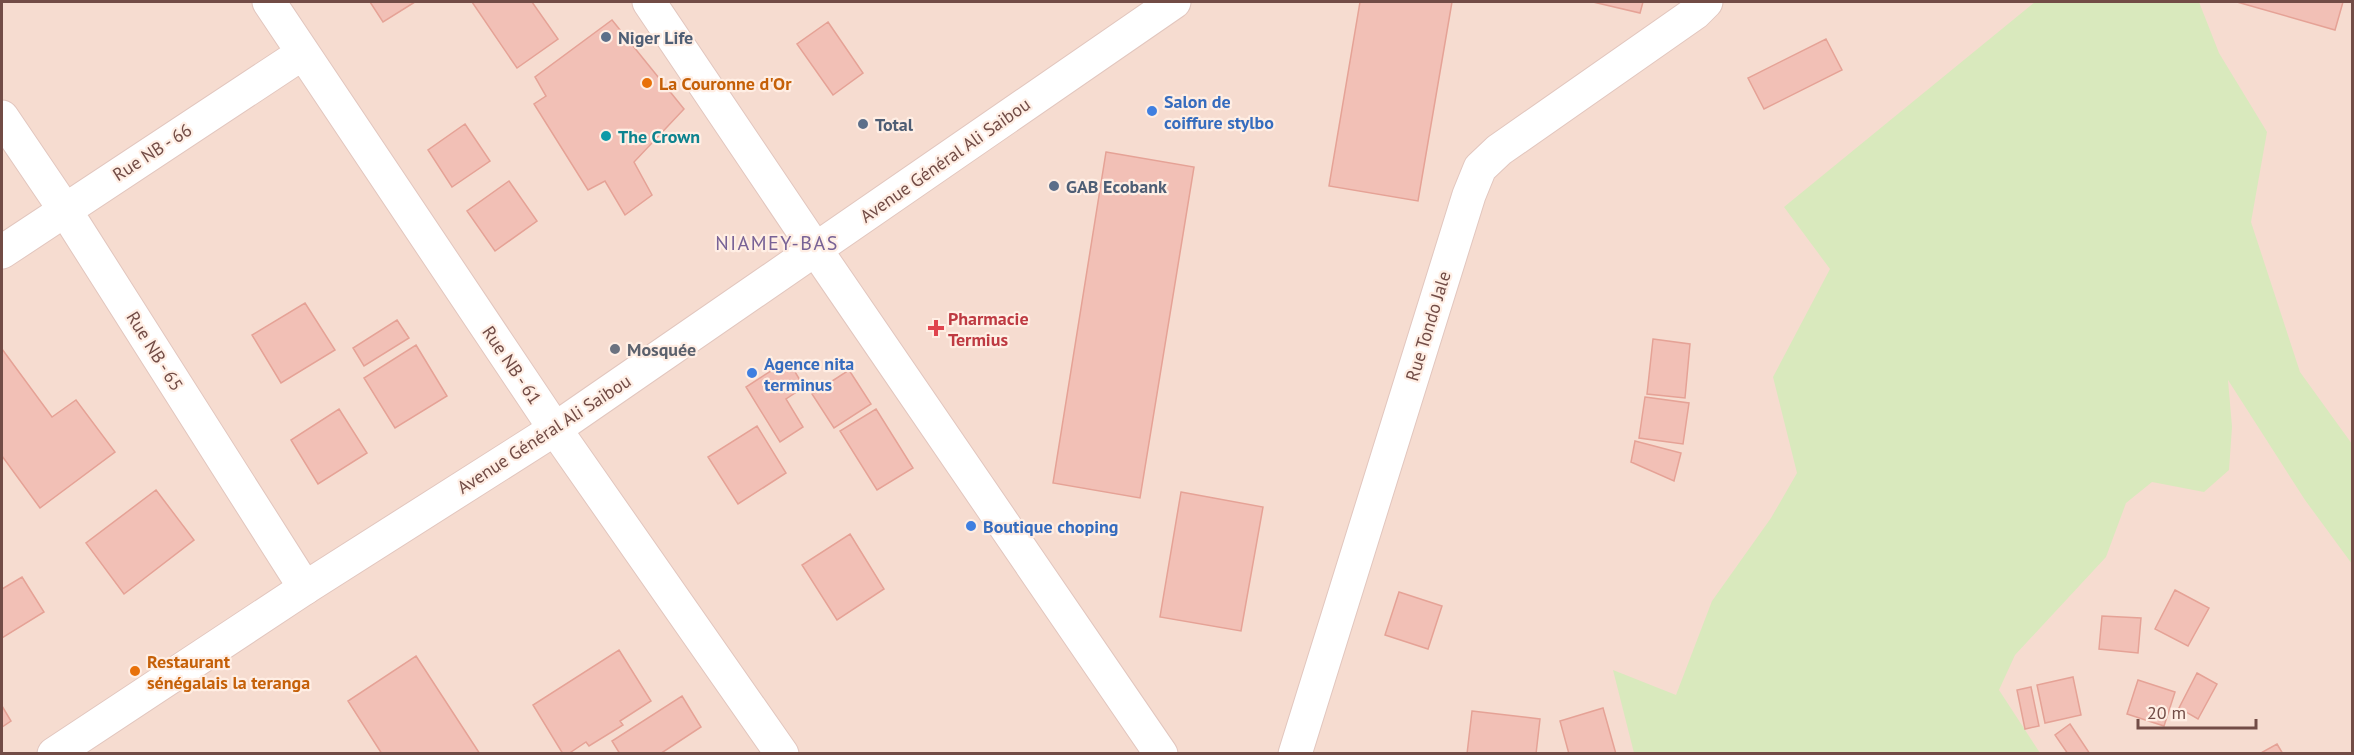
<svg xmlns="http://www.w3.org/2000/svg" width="2354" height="755" font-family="'PT Sans',sans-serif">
  <rect width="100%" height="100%" fill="#fceade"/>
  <path fill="#f6dcd0" d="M2 2H2352V753H2Z"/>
  <path fill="#d9e9bd" d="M2035 2H2199L2219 53 2267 132 2251 222 2300 372 2352 444V564L2305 500 2228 380 2232 427 2229 470 2204 492 2152 482 2126 503 2106 557 2015 655 1999 690 2040 753H1634L1613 670 1676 695 1712 601 1771 518 1797 473 1773 377 1830 269 1784 207Z"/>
  <path fill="#f2c0b6" stroke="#e5a296" stroke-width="1.5" d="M370 2H415L383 22Z
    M472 2H532L558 39 517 68Z
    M1360 2H1452L1418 201 1329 186Z
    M1593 2H1643L1640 13Z
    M2237 2H2343L2335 30Z
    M612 20 684 109 634 162 652 195 625 215 605 181 588 190 534 104 546 96 535 77Z
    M828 22 863 73 833 95 797 44Z
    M1826 39 1842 70 1764 109 1748 78Z
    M465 124 490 161 452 187 428 150Z
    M1106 152 1194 167 1140 498 1053 483Z
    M509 181 537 221 495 251 467 211Z
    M305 303 335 350 281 383 252 335Z
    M397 320 409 338 364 366 353 348Z
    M1653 339 1690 344 1685 398 1647 394Z
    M416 345 447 396 395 428 364 378Z
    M2 349 52 417 76 400 115 452 40 508 2 456Z
    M788 360 804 387 786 399 803 427 780 442 746 387Z
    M849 370 871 404 834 428 812 394Z
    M1645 397 1689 403 1683 444 1639 438Z
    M339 409 367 453 318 484 291 440Z
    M876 409 913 468 877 490 840 431Z
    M757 426 786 473 738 504 708 457Z
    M1635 441 1681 453 1674 481 1631 462Z
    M156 490 194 540 124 594 86 543Z
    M1181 492 1263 507 1241 631 1160 617Z
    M850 534 884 589 837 620 802 565Z
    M22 577 44 612 2 638V589Z
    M2175 590 2209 608 2188 646 2155 629Z
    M1399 592 1442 606 1428 649 1385 635Z
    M2102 616 2141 618 2138 653 2099 649Z
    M619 650 651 701 620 721 623 725 589 746 586 742 568 754H563L533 705Z
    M416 656 480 754H382L348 701Z
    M2197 673 2217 684 2198 719 2179 708Z
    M2073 677 2081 715 2045 723 2037 685Z
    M2138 680 2175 692 2164 726 2127 714Z
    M2031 687 2039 726 2025 729 2017 690Z
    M682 696 701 727 660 754H620L612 741Z
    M2 706 11 721 2 727Z
    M1603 708 1616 754H1569L1560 721Z
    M1472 711 1540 719 1536 754H1467Z
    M2070 724 2090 754H2068L2055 735Z
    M2277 744 2283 754H2259Z"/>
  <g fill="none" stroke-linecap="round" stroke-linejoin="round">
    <g stroke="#e2c6be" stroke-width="35">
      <path id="minor" d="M269 2 555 429 782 754
        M2 117 65 210 305 588
        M816 250 1161 754
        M2 252 303 53
        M1295 754 1469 195 1480 168 1499 150 1695 13 1706 2"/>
    </g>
    <g stroke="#e2c6be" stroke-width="35">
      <path id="tertiary" d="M649 2 816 250
        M54 754 305 588 555 429 1174 2"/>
    </g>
    <use href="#minor" stroke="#fff" stroke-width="33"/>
    <use href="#tertiary" stroke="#fff" stroke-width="33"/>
  </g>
  <g fill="#5c6f8a" stroke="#ffeee4" stroke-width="2">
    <circle cx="606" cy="37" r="6"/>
    <circle cx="863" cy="124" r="6"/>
    <circle cx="1054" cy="186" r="6"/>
  </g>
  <g fill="#e8710a" stroke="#ffeee4" stroke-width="2">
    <circle cx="647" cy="83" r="6"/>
    <circle cx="135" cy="671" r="6"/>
  </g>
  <g fill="#3f7fe0" stroke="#ffeee4" stroke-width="2">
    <circle cx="1152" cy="111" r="6"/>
    <circle cx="752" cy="373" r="6"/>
    <circle cx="971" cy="526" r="6"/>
  </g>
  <circle fill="#0f9aa8" stroke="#ffeee4" stroke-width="2" cx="606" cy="136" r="6"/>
  <path fill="#e0444e" stroke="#ffeee4" stroke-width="2" d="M933 319h6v6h6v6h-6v6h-6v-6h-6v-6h6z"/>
  <circle fill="#6b7280" stroke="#ffeee4" stroke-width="2" cx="615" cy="349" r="6"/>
  <g text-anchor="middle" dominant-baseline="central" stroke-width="4.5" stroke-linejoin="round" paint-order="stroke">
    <g font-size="18" font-weight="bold" fill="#4e5e75" stroke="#ffeee4" text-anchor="start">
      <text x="618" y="37">Niger Life</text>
      <text x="875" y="124">Total</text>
      <text x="1066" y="186">GAB Ecobank</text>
    </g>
    <g font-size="18" font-weight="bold" fill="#c56008" stroke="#ffeee4" text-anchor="start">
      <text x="659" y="83">La Couronne d'Or</text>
      <text x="147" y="661">Restaurant<tspan x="147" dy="21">sénégalais la teranga</tspan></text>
    </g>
    <g font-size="18" font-weight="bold" fill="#366cbe" stroke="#ffeee4" text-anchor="start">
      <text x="1164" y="101">Salon de<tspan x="1164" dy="21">coiffure stylbo</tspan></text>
      <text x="764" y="363">Agence nita<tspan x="764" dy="21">terminus</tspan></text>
      <text x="983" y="526">Boutique choping</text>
    </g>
    <g font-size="18" font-weight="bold" fill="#0d838f" stroke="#ffeee4" text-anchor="start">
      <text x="618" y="136">The Crown</text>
    </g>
    <g font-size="18" fill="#724c46" stroke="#ffeee4">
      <text transform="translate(152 152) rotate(-33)">Rue NB - 66</text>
      <text transform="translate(945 160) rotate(-35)">Avenue Général Ali Saibou</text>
      <text transform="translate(1428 326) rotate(-73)">Rue Tondo Jale</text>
      <text transform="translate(155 351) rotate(58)">Rue NB - 65</text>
      <text transform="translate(512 365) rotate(56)">Rue NB - 61</text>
      <text transform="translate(544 434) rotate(-33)">Avenue Général Ali Saibou</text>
    </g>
    <g font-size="18" font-weight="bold" fill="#be3a42" stroke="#ffeee4" text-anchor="start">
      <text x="948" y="318">Pharmacie<tspan x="948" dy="21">Termius</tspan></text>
    </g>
    <g font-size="18" font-weight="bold" fill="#5b616d" stroke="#ffeee4" text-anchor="start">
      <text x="627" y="349">Mosquée</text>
    </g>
    <g font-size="20" letter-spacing="1.5" fill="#786296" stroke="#ffeee4">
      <text x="777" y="243">NIAMEY-BAS</text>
    </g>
  </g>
  <rect width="2354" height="755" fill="none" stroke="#724c46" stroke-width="6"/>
  <path d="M2138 719v9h118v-9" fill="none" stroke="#724c46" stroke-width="3"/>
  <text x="2147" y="719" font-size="18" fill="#724c46" stroke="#ffeee4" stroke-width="4.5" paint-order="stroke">20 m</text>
</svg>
